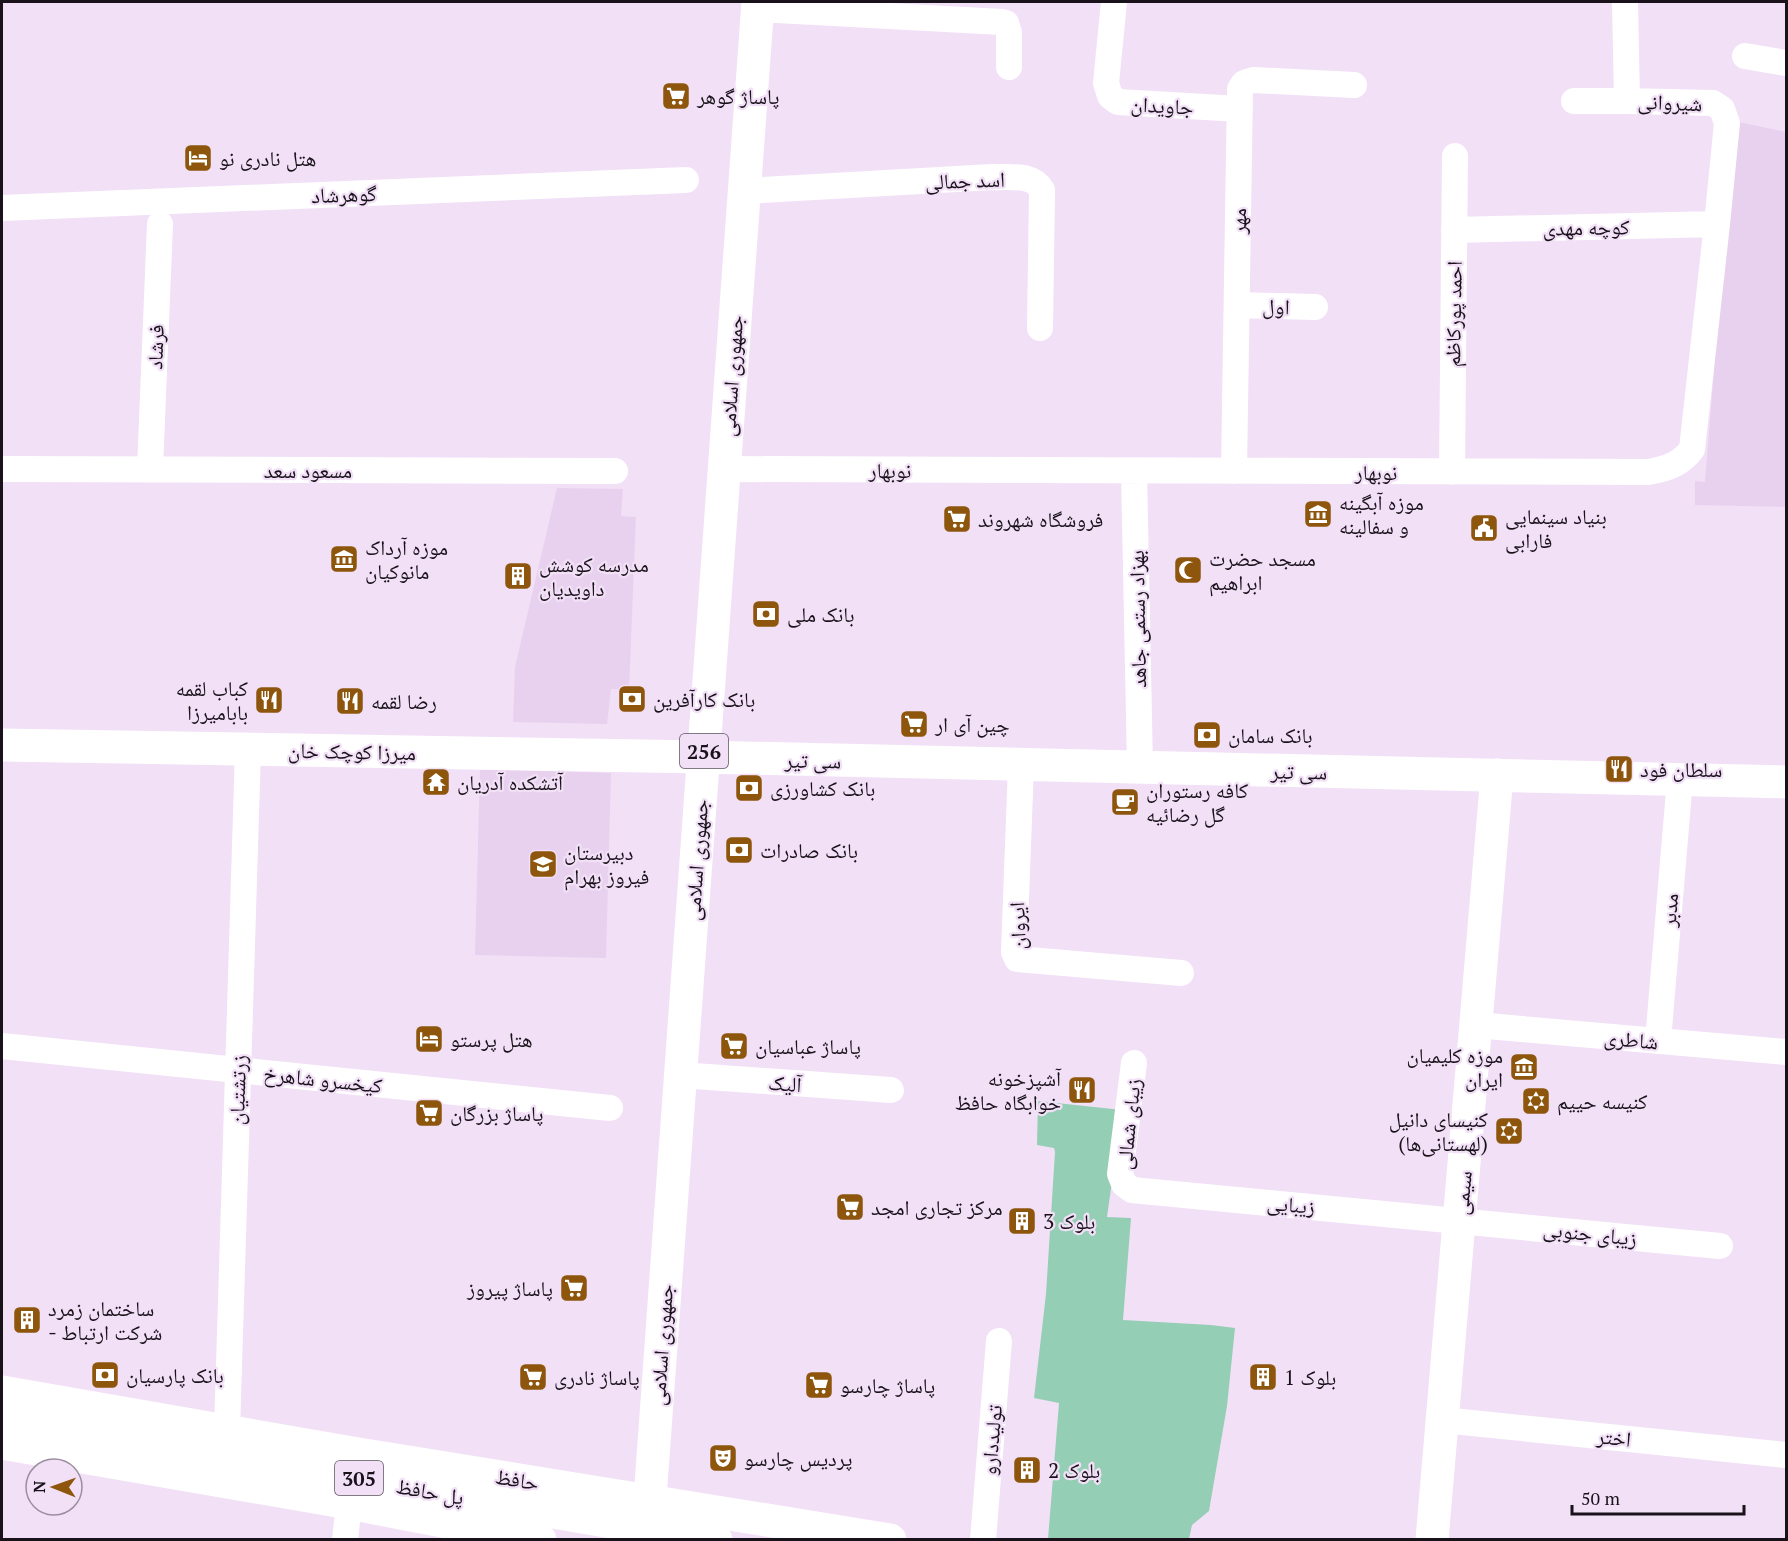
<svg xmlns="http://www.w3.org/2000/svg" width="1788" height="1541" font-family="'PT Serif','Noto Naskh Arabic',serif">
  <rect width="100%" height="100%" fill="#f2e0f7"/>
  <path fill="#e8d1ee" d="M1739 122 1786 132V507L1695 505V481L1705 482 1718 320Z
    M557 488 623 489 621 516 636 517 629 690 611 689 607 724 513 722 515 667Z
    M480 769 611 773 606 958 475 955Z"/>
  <path fill="#94ceb4" d="M1038 1101 1122 1110 1107 1217 1131 1218 1123 1320 1211 1325 1235 1328 1227 1406 1209 1511 1192 1525 1189 1539H1048L1059 1403 1034 1398 1046 1294 1055 1152 1054 1148 1037 1145Z"/>
  <g fill="none" stroke-linecap="round" stroke-linejoin="round">
    <path stroke="#fff" stroke-width="26" d="M1114 2 1106 83 1110 96 1118 102 1240 109
      M758 9 1002 22 1006 23 1009 33V67
      M1745 56 1786 63
      M1574 101H1627
      M745 191 992 177C1010 178 1032 173 1042 190L1040 328
      M2 208 686 180
      M1454 230 1717 224
      M1237 305 1315 307
      M2 469 615 471
      M150 469 160 224
      M724 469 1648 472C1667 469 1681 464 1692 449L1717 224 1727 123 1722 109 1713 103 1627 101 1625 2
      M1134 471 1140 767
      M1234 471 1240 89 1244 83 1253 80 1354 85
      M1452 472 1455 156
      M1021 765 1014 952 1017 959 1181 973
      M1476 1025 1786 1052
      M1658 1041 1680 779
      M2 1046 610 1108
      M1134 1063 1120 1174 1124 1184 1132 1190 1720 1246
      M680 1075 891 1090
      M1442 1420 1786 1455
      M227 1431 248 749
      M345 1540 349 1503
      M983 1540 999 1341"/>
    <path stroke="#fff" stroke-width="33" d="M2 745 703 757 1786 782
      M2 1392 352 1453 890 1540
      M2 1443 349 1503 540 1540
      M1432 1540 1497 775"/>
    <path stroke="#fff" stroke-width="33" d="M2 1417 716 1540
      M647 1540 758 2"/>
  </g>
  <defs>
    <g id="supermarket-square" transform="scale(1.5)"><rect x="-9" y="-9" width="18" height="18" rx="4" fill="#8d560c" stroke="#f2e0f7"/><path d="M-6-5.5h2.5l.6 2H6L4.5 2H-2.5L-4.4-4H-6ZM-1.5 3.2a1.3 1.3 0 1 0 .1 0ZM3 3.2a1.3 1.3 0 1 0 .1 0Z" fill="#fff"/></g>
    <g id="hotel-square" transform="scale(1.5)"><rect x="-9" y="-9" width="18" height="18" rx="4" fill="#8d560c" stroke="#f2e0f7"/><path d="M-6-4.5h1.5V1H6V5H4.5V3h-9V5H-6ZM-4 0a1.8 1.8 0 1 1 3.6 0ZM.5 0V-2.5h3Q6-2.5 6 0Z" fill="#fff"/></g>
    <g id="museum-square" transform="scale(1.5)"><rect x="-9" y="-9" width="18" height="18" rx="4" fill="#8d560c" stroke="#f2e0f7"/><path d="M0-6L6-3V-2H-6V-3ZM-5-1h2V3h-2ZM-1-1h2V3h-2ZM3-1h2V3H3ZM-6 4H6V6H-6Z" fill="#fff"/></g>
    <g id="civic-square" transform="scale(1.5)"><rect x="-9" y="-9" width="18" height="18" rx="4" fill="#8d560c" stroke="#f2e0f7"/><path d="M-.6-6.5H3V-4.5H.6V-3L4-1V1h2V6H-6V1h2V-1L-.6-3ZM-1.2 2.5V6h2.4V2.5Z" fill="#fff"/></g>
    <g id="mosque-square" transform="scale(1.5)"><rect x="-9" y="-9" width="18" height="18" rx="4" fill="#8d560c" stroke="#f2e0f7"/><path d="M3.5-4.9A6 6 0 1 0 3.5 4.9A5 5 0 1 1 3.5-4.9Z" fill="#fff"/></g>
    <g id="building-square" transform="scale(1.5)"><rect x="-9" y="-9" width="18" height="18" rx="4" fill="#8d560c" stroke="#f2e0f7"/><path d="M-4-6H4V6H1V3H-1V6H-4ZM-2.5-4.3h1.7v1.8h-1.7ZM.8-4.3h1.7v1.8H.8ZM-2.5-1h1.7V.8h-1.7ZM.8-1h1.7V.8H.8Z" fill="#fff"/></g>
    <g id="bank-square" transform="scale(1.5)"><rect x="-9" y="-9" width="18" height="18" rx="4" fill="#8d560c" stroke="#f2e0f7"/><path d="M-6-4H6V4H-6ZM0-2.3a2.3 2.3 0 1 0 0 4.6a2.3 2.3 0 1 0 0-4.6Z" fill="#fff"/></g>
    <g id="restaurant-square" transform="scale(1.5)"><rect x="-9" y="-9" width="18" height="18" rx="4" fill="#8d560c" stroke="#f2e0f7"/><path d="M-5-6h1v4h1v-4h1v4h1v-4h1v5L-1.5 .5V6h-2V.5L-5-1ZM5-6V6H3V1.5H1.5Q1.5-4 5-6Z" fill="#fff"/></g>
    <g id="temple-square" transform="scale(1.5)"><rect x="-9" y="-9" width="18" height="18" rx="4" fill="#8d560c" stroke="#f2e0f7"/><path d="M0-6L5-2H3V0L6.5 2.5H4V6H1.5V3h-3V6H-4V2.5H-6.5L-3 0V-2H-5Z" fill="#fff"/></g>
    <g id="cafe-square" transform="scale(1.5)"><rect x="-9" y="-9" width="18" height="18" rx="4" fill="#8d560c" stroke="#f2e0f7"/><path d="M-5.5-4.5H6V0H3Q3 3.5 0 3.5H-2.5Q-5.5 3.5-5.5 0ZM3-3.2v2h1.7v-2ZM-6 4.5H4V6H-6Z" fill="#fff"/></g>
    <g id="school-square" transform="scale(1.5)"><rect x="-9" y="-9" width="18" height="18" rx="4" fill="#8d560c" stroke="#f2e0f7"/><path d="M0-5L7-2L0 1L-7-2ZM-4 1L0 2.5L4 1V4Q0 6-4 4Z" fill="#fff"/></g>
    <g id="synagogue-square" transform="scale(1.5)"><rect x="-9" y="-9" width="18" height="18" rx="4" fill="#8d560c" stroke="#f2e0f7"/><path d="M0-6.5L5.6 3.2H-5.6ZM0 6.5L5.6-3.2H-5.6Z" fill="#fff"/></g>
    <g id="theatre-square" transform="scale(1.5)"><rect x="-9" y="-9" width="18" height="18" rx="4" fill="#8d560c" stroke="#f2e0f7"/><path d="M-5-5.5Q0-4 5-5.5V0Q5 5 0 6Q-5 5-5 0ZM-3.3-2.5H-1v1.5H-3.3ZM1-2.5H3.3v1.5H1ZM-2.8 1Q0 5.5 2.8 1Z" fill="#fff"/></g>
  </defs>
  <g fill-rule="evenodd">
    <use href="#supermarket-square" x="676" y="96"/>
    <use href="#hotel-square" x="198" y="158"/>
    <use href="#museum-square" x="1318" y="514"/>
    <use href="#supermarket-square" x="957" y="519"/>
    <use href="#civic-square" x="1484" y="528"/>
    <use href="#museum-square" x="344" y="559"/>
    <use href="#mosque-square" x="1188" y="570"/>
    <use href="#building-square" x="518" y="576"/>
    <use href="#bank-square" x="766" y="614"/>
    <use href="#bank-square" x="632" y="699"/>
    <use href="#restaurant-square" x="269" y="700"/>
    <use href="#restaurant-square" x="350" y="701"/>
    <use href="#supermarket-square" x="914" y="724"/>
    <use href="#bank-square" x="1207" y="735"/>
    <use href="#restaurant-square" x="1619" y="769"/>
    <use href="#temple-square" x="436" y="782"/>
    <use href="#bank-square" x="749" y="788"/>
    <use href="#cafe-square" x="1125" y="802"/>
    <use href="#bank-square" x="739" y="850"/>
    <use href="#school-square" x="543" y="864"/>
    <use href="#hotel-square" x="429" y="1039"/>
    <use href="#supermarket-square" x="734" y="1046"/>
    <use href="#museum-square" x="1524" y="1067"/>
    <use href="#restaurant-square" x="1082" y="1090"/>
    <use href="#synagogue-square" x="1536" y="1101"/>
    <use href="#supermarket-square" x="429" y="1113"/>
    <use href="#synagogue-square" x="1509" y="1131"/>
    <use href="#supermarket-square" x="850" y="1207"/>
    <use href="#building-square" x="1022" y="1221"/>
    <use href="#supermarket-square" x="574" y="1288"/>
    <use href="#building-square" x="27" y="1320"/>
    <use href="#bank-square" x="105" y="1375"/>
    <use href="#supermarket-square" x="533" y="1377"/>
    <use href="#building-square" x="1263" y="1377"/>
    <use href="#supermarket-square" x="819" y="1385"/>
    <use href="#theatre-square" x="723" y="1458"/>
    <use href="#building-square" x="1027" y="1470"/>
  </g>
  <g text-anchor="middle" dominant-baseline="central" stroke-width="4.5" stroke-linejoin="round" paint-order="stroke">
    <g fill="#f2e0f7" stroke="#5a505c" stroke-width="1.5">
      <rect x="680" y="734" width="48" height="34" rx="4.5"/>
      <rect x="335" y="1461" width="48" height="34" rx="4.5"/>
    </g>
    <g font-size="20" font-weight="bold" fill="#19121a">
      <text x="704" y="751">256</text>
      <text x="359" y="1478">305</text>
    </g>
    <g font-size="21" fill="#19121a" stroke="#f2e0f7" text-anchor="start">
      <text x="697" y="96">پاساژ گوهر</text>
      <text x="219" y="158">هتل نادری نو</text>
      <text x="1339" y="502">موزه آبگینه<tspan x="1339" dy="24">و سفالینه</tspan></text>
      <text x="1505" y="516">بنیاد سینمایی<tspan x="1505" dy="24">فارابی</tspan></text>
      <text x="978" y="519">فروشگاه شهروند</text>
      <text x="365" y="547">موزه آرداک<tspan x="365" dy="24">مانوکیان</tspan></text>
      <text x="1209" y="558">مسجد حضرت<tspan x="1209" dy="24">ابراهیم</tspan></text>
      <text x="539" y="564">مدرسه کوشش<tspan x="539" dy="24">داویدیان</tspan></text>
      <text x="787" y="614">بانک ملی</text>
      <text x="248" y="688" text-anchor="end">کباب لقمه<tspan x="248" dy="24">بابامیرزا</tspan></text>
      <text x="653" y="699">بانک کارآفرین</text>
      <text x="371" y="701">رضا لقمه</text>
      <text x="935" y="724">چین آی ار</text>
      <text x="1228" y="735">بانک سامان</text>
      <text x="1640" y="769">سلطان فود</text>
      <text x="457" y="782">آتشکده آدریان</text>
      <text x="770" y="788">بانک کشاورزی</text>
      <text x="1146" y="790">کافه رستوران<tspan x="1146" dy="24">گل رضائیه</tspan></text>
      <text x="760" y="850">بانک صادرات</text>
      <text x="564" y="852">دبیرستان<tspan x="564" dy="24">فیروز بهرام</tspan></text>
      <text x="450" y="1039">هتل پرستو</text>
      <text x="755" y="1046">پاساژ عباسیان</text>
      <text x="1503" y="1055" text-anchor="end">موزه کلیمیان<tspan x="1503" dy="24">ایران</tspan></text>
      <text x="1061" y="1078" text-anchor="end">آشپزخونه<tspan x="1061" dy="24">خوابگاه حافظ</tspan></text>
      <text x="1557" y="1101">کنیسه حییم</text>
      <text x="450" y="1113">پاساژ بزرگان</text>
      <text x="1488" y="1119" text-anchor="end">کنیسای دانیل<tspan x="1488" dy="24">(لهستانی‌ها)</tspan></text>
      <text x="871" y="1207">مرکز تجاری امجد</text>
      <text x="1043" y="1221">بلوک 3</text>
      <text x="553" y="1288" text-anchor="end">پاساژ پیروز</text>
      <text x="48" y="1308">ساختمان زمرد<tspan x="48" dy="24">- شرکت ارتباط</tspan></text>
      <text x="126" y="1375">بانک پارسیان</text>
      <text x="554" y="1377">پاساژ نادری</text>
      <text x="1284" y="1377">بلوک 1</text>
      <text x="840" y="1385">پاساژ چارسو</text>
      <text x="744" y="1458">پردیس چارسو</text>
      <text x="1048" y="1470">بلوک 2</text>
    </g>
    <g font-size="21" fill="#19121a" stroke="#f2e0f7">
      <text transform="translate(1670 102) rotate(2)">شیروانی</text>
      <text transform="translate(1162 105) rotate(3)">جاویدان</text>
      <text transform="translate(965 180) rotate(-2)">اسد جمالی</text>
      <text transform="translate(344 194) rotate(-2)">گوهرشاد</text>
      <text transform="translate(1238 221) rotate(-89)">مهر</text>
      <text transform="translate(1586 227) rotate(-1)">کوچه مهدی</text>
      <text transform="translate(1276 306) rotate(2)">اول</text>
      <text transform="translate(1453 314) rotate(-89)">احمد پورکاظم</text>
      <text transform="translate(155 347) rotate(-88)">فرشاد</text>
      <text transform="translate(731 376) rotate(-86)">جمهوری اسلامی</text>
      <text x="308" y="470">مسعود سعد</text>
      <text x="890" y="470">نوبهار</text>
      <text x="1376" y="472">نوبهار</text>
      <text transform="translate(1137 619) rotate(-91)">بهزاد رستمی جاهد</text>
      <text transform="translate(352 751) rotate(1)">میرزا کوچک خان</text>
      <text transform="translate(813 760) rotate(1)">سی تیر</text>
      <text transform="translate(1299 771) rotate(1)">سی تیر</text>
      <text transform="translate(696 860) rotate(-86)">جمهوری اسلامی</text>
      <text transform="translate(1669 910) rotate(-85)">مدبر</text>
      <text transform="translate(1017 926) rotate(-92)">ایروان</text>
      <text transform="translate(1631 1039) rotate(5)">شاطری</text>
      <text transform="translate(323 1079) rotate(6)">کیخسرو شاهرخ</text>
      <text transform="translate(785 1083) rotate(4)">آلیک</text>
      <text transform="translate(237 1090) rotate(-88)">زرتشتیان</text>
      <text transform="translate(1128 1124) rotate(-84)">زیبای شمالی</text>
      <text transform="translate(1462 1193) rotate(-85)">سیمی</text>
      <text transform="translate(1291 1204) rotate(5)">زیبایی</text>
      <text transform="translate(1590 1233) rotate(6)">زیبای جنوبی</text>
      <text transform="translate(661 1345) rotate(-86)">جمهوری اسلامی</text>
      <text transform="translate(1614 1437) rotate(6)">اختر</text>
      <text transform="translate(991 1440) rotate(-85)">تولیددارو</text>
      <text transform="translate(517 1479) rotate(9)">حافظ</text>
      <text transform="translate(430 1491) rotate(10)">پل حافظ</text>
    </g>
  </g>
  <rect width="1788" height="1541" fill="none" stroke="#19121a" stroke-width="6"/>
  <g transform="translate(54 1487) rotate(271)"><circle r="28" fill="#f2e0f7" stroke="#9b8e9f" stroke-width="1.5"/>
  <path d="M0-4.5L10 22L0 15L-10 22Z" fill="#8d560c"/>
  <text y="-9" font-size="16" font-weight="bold" text-anchor="middle" fill="#19121a">N</text>
  </g>
  <path d="M1572 1505v9h172v-9" fill="none" stroke="#19121a" stroke-width="3"/>
  <text x="1581" y="1505" font-size="18" fill="#19121a" stroke="#f2e0f7" stroke-width="4.5" paint-order="stroke">50 m</text>
</svg>
